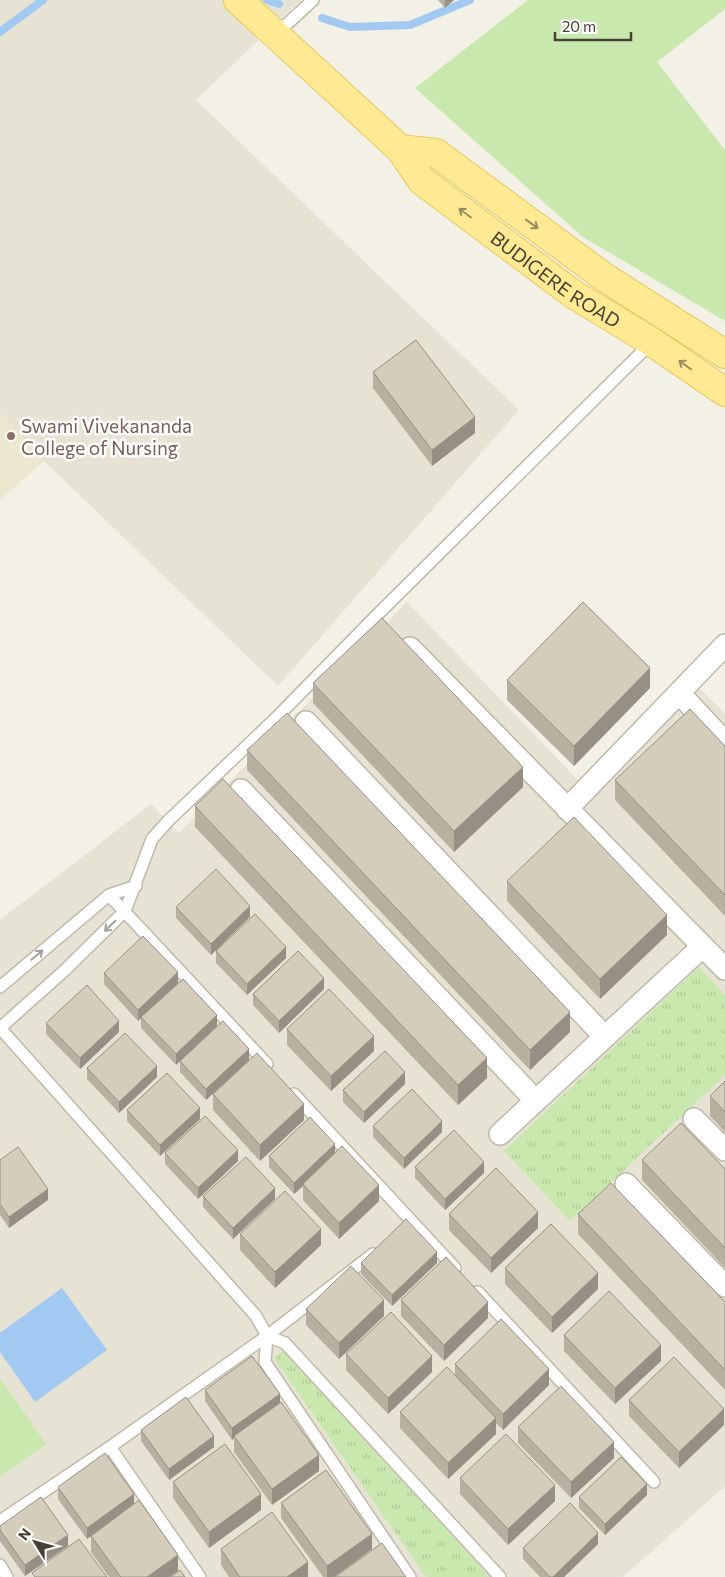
<svg xmlns="http://www.w3.org/2000/svg" width="725" height="1577" font-family="Commissioner,sans-serif">
  <defs>
    <pattern id="park-tufts" width="24" height="20" patternUnits="userSpaceOnUse" patternTransform="scale(1.25)"><rect width="24" height="20" fill="#c9e8ae"/><path d="M3 7l-1-3M5 7V3M7 7l1-3M15 17l-1-3M17 17v-4M19 17l1-3" fill="none" stroke="#aec896"/></pattern>
  </defs>
  <rect width="100%" height="100%" fill="#f3f0e6"/>
  <path fill="#e7e3d4" d="M0 0H301L196 100 519 410 278 686 44 461 0 412Z
    M407 602 579 781 683 671 725 714V1486L623 1577H0V920L151 804 179 833Z"/>
  <path fill="#ece7cf" d="M0 412 44 461 0 500Z"/>
  <path fill="#c9e8ae" d="M528 0H725V9L657 62 725 150V321L583 237 415 88Z
    M0 1378 46 1444 0 1477Z"/>
  <path fill="url(#park-tufts)" d="M699 967 725 995V1075L570 1221 504 1151Z
    M283 1351 490 1577H426L274 1358Z"/>
  <path fill="#a1c9f1" d="M62 1288 107 1350 35 1402 0 1352V1333Z"/>
  <g fill="none" stroke-linecap="round" stroke-linejoin="round">
    <path stroke="#a1c9f1" stroke-width="8" d="M267 0 279 4
      M322 18 350 27 410 25 470 0
      M0 32 43 0"/>
    <g stroke="#bfb9a8" stroke-width="14">
      <path id="service" d="M275 35 313 0
        M109 895 267 1064
        M0 987 109 895 136 886
        M0 1028 64 971 125 911 152 839 168 821 276 718 375 617 652 342
        M0 1028 256 1316 267 1336 265 1362 410 1577
        M294 1094 455 1268
        M478 1292 654 1482
        M267 1336 285 1343 500 1577
        M110 1447 200 1577
        M0 1521 110 1447 267 1336 373 1254
        M0 1565 7 1577"/>
    </g>
    <g stroke="#bfb9a8" stroke-width="24">
      <path id="minor" d="M410 648 725 969
        M679 693 725 742
        M306 722 605 1037
        M241 790 536 1101
        M567 809 725 645
        M694 1119 725 1150
        M500 1134 702 947
        M626 1184 725 1286"/>
    </g>
    <g stroke="#e5c962" stroke-width="30">
      <g id="primary">
        <path id="s1" d="M238 0 400 149 422 181 573 294 652 342 725 392"/>
        <path d="M400 149 436 153 604 277 725 354"/>
      </g>
    </g>
    <use href="#service" stroke="#fff" stroke-width="11"/>
    <use href="#minor" stroke="#fff" stroke-width="21"/>
    <use href="#primary" stroke="#ffea93" stroke-width="28"/>
  </g>
  <path fill="#b7b0a1" d="M438 0H454L445 8Z
    M373 372 475 433 432 466 373 388Z
    M507 680 650 688 574 766 507 700Z
    M313 683 523 787 454 852 313 703Z
    M725 746V916L615 800V780Z
    M247 750 570 1032 530 1070 247 770Z
    M195 806 487 1078 458 1105 195 827Z
    M507 881 667 935 600 999 507 901Z
    M176 907 250 917 211 955 176 918Z
    M216 951 286 958 247 995 216 963Z
    M104 973 178 983 217 1026 176 1065 141 1028V1018L138 1021 104 984Z
    M324 989 279 1033 253 1005V994Z
    M46 1023 119 1032 80 1069 46 1034Z
    M287 1029 374 1051 331 1091 287 1045Z
    M249 1060 304 1120 260 1161 213 1110V1094L245 1064 206 1100 180 1072V1061Z
    M87 1068 157 1077 119 1113 87 1079Z
    M725 1081V1132L710 1116V1096Z
    M405 1084 364 1123 343 1102V1090Z
    M127 1110 200 1119 160 1156 127 1121Z
    M373 1126 442 1132 404 1169 373 1137Z
    M165 1153 238 1161 198 1199 165 1164Z
    M335 1153 379 1201 339 1239 303 1200V1186L294 1194 269 1167V1156Z
    M0 1160 48 1200 9 1228 0 1215Z
    M642 1160 725 1169V1268L642 1180Z
    M415 1167 484 1173 445 1210 415 1178Z
    M203 1196 275 1199 233 1239 203 1207Z
    M449 1214 538 1228 491 1273 449 1230Z
    M578 1214 725 1302V1390L578 1234Z
    M240 1234 321 1245 275 1288 240 1250Z
    M361 1263H437L392 1306 361 1274Z
    M505 1268 598 1289 552 1333 505 1284Z
    M401 1300 488 1318 444 1361 401 1316Z
    M306 1309 384 1316 339 1359 306 1325Z
    M564 1335 661 1361 615 1404 564 1351Z
    M346 1354 432 1372 388 1414 346 1370Z
    M455 1364 549 1385 503 1430 496 1423V1434L448 1479 400 1428V1412L455 1375Z
    M205 1390 280 1403 319 1471 272 1505 234 1452V1438L232 1440 205 1401Z
    M629 1400 724 1425 679 1468 629 1416Z
    M518 1427 614 1458 571 1498 518 1443Z
    M141 1430 214 1447 169 1480 141 1441Z
    M460 1478 555 1501 508 1545 460 1494Z
    M173 1482 261 1510 209 1548 173 1498Z
    M58 1487 134 1504 169 1577H109L91 1552V1536L109 1523 87 1539 58 1499Z
    M647 1495 605 1535 579 1508V1497Z
    M281 1503 372 1549 334 1577H323L281 1518Z
    M0 1526 68 1546 25 1576 0 1541Z
    M598 1544 564 1577H540L523 1559V1548Z
    M221 1549 308 1577H229L221 1565Z"/>
  <path fill="#959083" d="M445 0H454L445 8Z
    M475 417V433L432 466V450Z
    M650 668V688L574 766V746Z
    M523 767V787L454 852V831Z
    M250 906V917L211 955V944Z
    M667 915V935L600 999V979Z
    M286 947V958L247 995V984Z
    M178 972V984L138 1021V1010Z
    M324 978V989L279 1033V1021Z
    M570 1012V1032L530 1070V1050Z
    M217 1015V1026L176 1065V1054Z
    M119 1021V1032L80 1069V1058Z
    M374 1036V1051L331 1091V1076Z
    M249 1049V1060L206 1100V1089Z
    M487 1058V1078L458 1105V1085Z
    M157 1066V1077L119 1113V1102Z
    M405 1072V1084L364 1123V1112Z
    M304 1104V1120L260 1161V1145Z
    M200 1108V1119L160 1156V1145Z
    M442 1121V1132L404 1169V1158Z
    M335 1144V1155L303 1184V1186L294 1194V1183Z
    M238 1150V1161L198 1199V1188Z
    M484 1162V1173L445 1210V1199Z
    M379 1185V1201L339 1239V1223Z
    M275 1188V1199L233 1239V1228Z
    M48 1189V1200L9 1228V1217Z
    M538 1212V1228L491 1273V1258Z
    M321 1229V1245L275 1288V1272Z
    M437 1252V1263L392 1306V1295Z
    M598 1273V1289L552 1333V1317Z
    M384 1300V1316L339 1359V1343Z
    M488 1302V1318L444 1361V1345Z
    M661 1345V1361L615 1404V1388Z
    M432 1356V1372L388 1414V1398Z
    M549 1369V1385L503 1430V1414Z
    M280 1394V1405L234 1436V1438L232 1440V1428Z
    M724 1409V1425L679 1468V1452Z
    M496 1418V1434L448 1479V1463Z
    M214 1436V1447L169 1480V1469Z
    M614 1442V1458L571 1498V1482Z
    M319 1455V1471L272 1505V1489Z
    M647 1484V1495L605 1535V1524Z
    M555 1485V1501L508 1545V1529Z
    M134 1494V1505L87 1539V1528Z
    M261 1494V1510L209 1548V1532Z
    M598 1533V1544L564 1577H553Z
    M372 1534V1549L334 1577H327V1566Z
    M68 1535V1546L25 1576V1565Z
    M178 1555V1571L169 1577H147Z
    M308 1562V1577H287Z"/>
  <path fill="#d5cdbb" stroke="#959083" d="M416 340 475 417 432 450 373 372Z
    M583 602 650 668 574 746 507 680Z
    M382 618 523 767 454 831 313 683Z
    M690 709 725 746V895L615 780Z
    M287 713 570 1012 530 1050 247 750Z
    M223 779 487 1058 458 1085 195 806Z
    M574 817 667 915 600 979 507 881Z
    M216 869 250 906 211 944 176 907Z
    M255 914 286 947 247 984 216 951Z
    M143 936 178 972 138 1010 104 973Z
    M298 951 324 978 279 1021 253 994Z
    M183 979 217 1015 176 1054 141 1017Z
    M87 985 119 1021 80 1058 46 1023Z
    M329 989 374 1036 331 1076 287 1029Z
    M223 1021 249 1049 206 1089 180 1061Z
    M125 1033 157 1066 119 1102 87 1068Z
    M385 1051 405 1072 364 1112 343 1090Z
    M257 1053 304 1104 260 1145 213 1094Z
    M167 1073 200 1108 160 1145 127 1110Z
    M725 1081V1112L710 1096Z
    M412 1089 442 1121 404 1158 373 1126Z
    M205 1116 238 1150 198 1188 165 1153Z
    M310 1117 335 1144 294 1183 269 1156Z
    M681 1123 725 1169V1248L642 1160Z
    M454 1130 484 1162 445 1199 415 1167Z
    M342 1146 379 1185 339 1223 303 1184Z
    M18 1147 48 1189 9 1217 0 1204V1160Z
    M246 1157 275 1188 233 1228 203 1196Z
    M496 1168 538 1212 491 1258 449 1214Z
    M611 1183 725 1302V1370L578 1214Z
    M285 1191 321 1229 275 1272 240 1234Z
    M406 1219 437 1252 392 1295 361 1263Z
    M551 1224 598 1273 552 1317 505 1268Z
    M446 1257 488 1302 444 1345 401 1300Z
    M351 1266 384 1300 339 1343 306 1309Z
    M609 1291 661 1345 615 1388 564 1335Z
    M391 1312 432 1356 388 1398 346 1354Z
    M501 1319 549 1369 503 1414 455 1364Z
    M252 1356 280 1394 232 1428 205 1390Z
    M674 1357 724 1409 679 1452 629 1400Z
    M447 1367 496 1418 448 1463 400 1412Z
    M561 1386 614 1442 571 1482 518 1427Z
    M186 1397 214 1436 169 1469 141 1430Z
    M281 1402 319 1455 272 1489 234 1436Z
    M506 1434 555 1485 508 1529 460 1478Z
    M225 1444 261 1494 209 1532 173 1482Z
    M105 1453 134 1494 87 1528 58 1487Z
    M621 1457 647 1484 605 1524 579 1497Z
    M326 1470 372 1534 327 1566 281 1503Z
    M41 1497 68 1535 25 1565 0 1530V1526Z
    M139 1500 178 1555 147 1577H121L91 1536Z
    M570 1503 598 1533 553 1577H550L523 1548Z
    M272 1512 308 1562 287 1577H240L221 1549Z
    M79 1539 107 1577H35L32 1573Z
    M382 1543 406 1577H335Z
    M180 1570 185 1577H170Z"/>
  <defs><path id="oneway-shaft" d="M-6 0H5M1.5-3L5.5 0L1.5 3" fill="none" stroke-width="1.6" stroke-linecap="round" stroke-linejoin="round" transform="scale(1.25)"/></defs>
  <g stroke="#998d5f">
    <use href="#oneway-shaft" transform="translate(465 213) rotate(-143)"/>
    <use href="#oneway-shaft" transform="translate(532 224) rotate(36)"/>
    <use href="#oneway-shaft" transform="translate(685 365) rotate(-145)"/>
  </g>
  <g stroke="#a2a09a">
    <use href="#oneway-shaft" transform="translate(110 926) rotate(136)"/>
    <use href="#oneway-shaft" transform="translate(37 955) rotate(-40)"/>
  </g>
  <circle fill="#8d6e63" stroke="#fff" stroke-width="2" cx="11" cy="436" r="5"/>
  <g text-anchor="middle" dominant-baseline="central" stroke-width="5" stroke-linejoin="round" paint-order="stroke">
    <g font-size="19" fill="#464135" stroke="#fff">
      <text stroke="none"><textPath href="#s1" startOffset="425">BUDIGERE ROAD</textPath></text>
    </g>
    <g font-size="19" fill="#785e54" stroke="#fff" text-anchor="start">
      <text x="21" y="425">Swami Vivekananda<tspan x="21" dy="22">College of Nursing</tspan></text>
    </g>
  </g>
  <g transform="translate(35 1542) rotate(307)" stroke="#ffffff" stroke-width="4" paint-order="stroke">
  <path d="M0-4L9 19L0 12L-9 19Z" fill="#464135"/>
  <text y="-8" font-size="14" font-weight="bold" text-anchor="middle" fill="#464135">N</text>
  </g>
  <path d="M555 32v8h76v-8" fill="none" stroke="#464135" stroke-width="2.5"/>
  <text x="562" y="32" font-size="15" fill="#464135" stroke="#ffffff" stroke-width="4" paint-order="stroke">20 m</text>
</svg>
